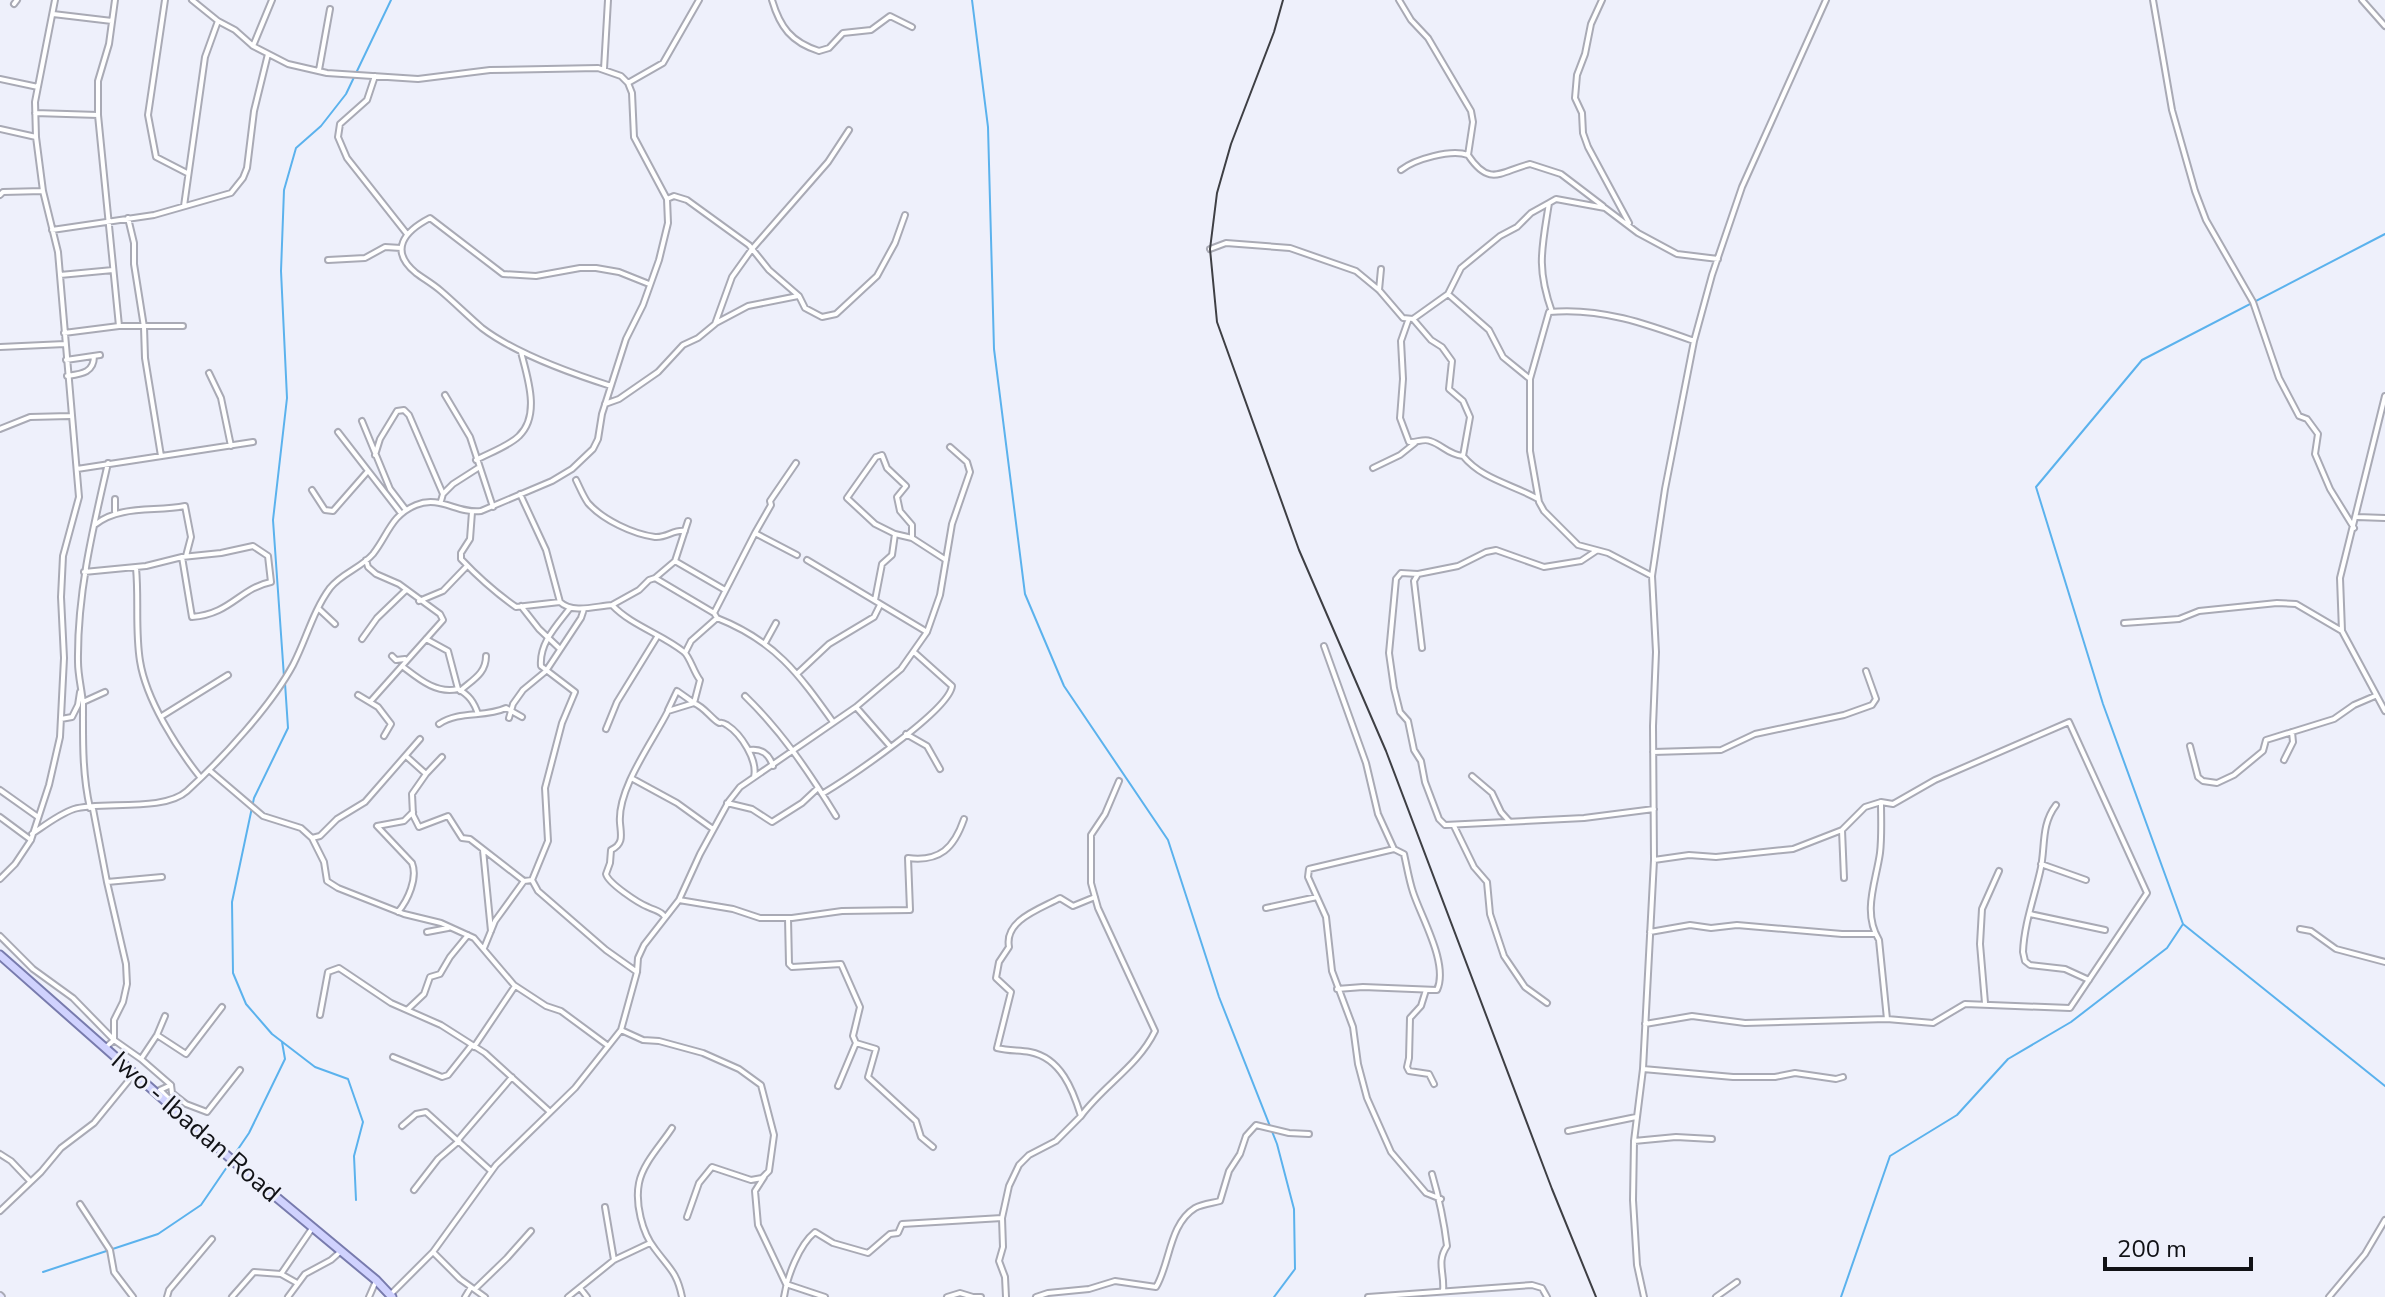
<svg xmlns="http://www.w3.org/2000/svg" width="2385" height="1297" font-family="'Nunito Sans',sans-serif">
  <rect width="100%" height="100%" fill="#eef0fb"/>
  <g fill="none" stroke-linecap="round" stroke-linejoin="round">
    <path stroke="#5bb2ed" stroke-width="2" d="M972 0 988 127 994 349 1025 594 1064 686 1168 840 1219 997 1277 1144 1294 1209 1295 1269 1274 1297
      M2385 234 2142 360 2036 487 2103 704 2183 924 2385 1086
      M284 677 273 520 287 398 281 271 284 190 296 148 321 126 346 94 391 0
      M285 683 288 728 254 798 232 902 233 973 246 1004 272 1034 315 1067 348 1079 363 1122 354 1156 356 1200
      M232 1158 249 1133 285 1059 282 1042
      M43 1272 158 1234 201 1205 229 1164
      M1841 1297 1890 1156 1957 1115 2008 1059 2071 1022 2167 948 2183 924"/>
    <g stroke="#a9aab5" stroke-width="8">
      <path id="street" d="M115 0 109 44 98 81V115L119 326
        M165 0 148 115 156 157 187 173
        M772 0C780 27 791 42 819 51L829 48 843 33 871 30 890 16 912 27
        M1399 0 1411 20 1428 38 1471 111 1473 122 1468 155
        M1602 0 1591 24 1585 54 1577 75 1575 98 1582 113 1583 133 1588 147 1629 223
        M2153 0 2172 110 2195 191 2206 220 2253 302 2279 378 2299 416 2307 419 2318 434 2315 454 2330 489 2354 528
        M2362 0 2385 26
        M14 4 17 0
        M53 14 112 21
        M253 46 272 0
        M604 69 608 0
        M319 70 330 9
        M375 76 367 100 340 124 338 137 347 158 407 234
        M0 79 38 87
        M628 83 663 63 699 0
        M35 113 98 115
        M0 129 36 137
        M1401 170C1415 159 1451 149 1468 155 1490 188 1501 171 1530 164L1561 174 1603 206
        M0 195 3 192 43 191
        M667 199 674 196 687 200 749 245 769 270 799 296 805 308 822 317 836 314 877 276 895 243 905 215
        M184 206 205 57 218 21
        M128 218 134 243V264L144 327 145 358 161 456
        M52 230 154 215 231 193 243 178 247 168 254 111 268 54
        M1210 249 1226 243 1290 248 1356 271 1379 290 1403 318 1413 319 1448 294 1461 268 1500 236 1517 227 1531 213 1549 203
        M328 260 365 258 385 247 401 248
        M60 275 113 270
        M1379 290 1381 269
        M1448 294 1489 330 1503 357 1530 379V451L1539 502 1544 511 1578 545 1608 553 1652 576
        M1552 312C1536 267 1542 248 1549 203L1556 199 1605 208 1638 233 1677 254 1718 259
        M1413 319 1431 340 1442 347 1452 361 1449 389 1463 401 1470 417 1463 456
        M1408 321 1401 341 1403 379 1400 418 1409 442C1416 443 1424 438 1430 441 1443 445 1447 454 1463 456 1483 480 1512 484 1538 499
        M716 323 748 306 798 296
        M64 333 119 326H183
        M0 347 65 344
        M66 360 100 355
        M209 373 221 398 231 446
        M67 376C81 374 94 373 94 356
        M1530 379 1549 312C1600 307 1647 324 1694 341
        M611 386C570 373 516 354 482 328 468 316 455 303 441 291 433 284 424 279 416 273 388 250 405 231 430 218L503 274 536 276 580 268H596L619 272 649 284
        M445 395 470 437 493 507
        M2385 396 2340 578 2342 631 2385 711
        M605 404 619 399 658 372 683 345 698 338 715 324 732 277 752 249 828 162 849 130
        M362 421 390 489 406 510
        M0 429 30 417 70 416
        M338 432 400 512
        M375 455 380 439 397 411 404 410 409 415 443 494 441 501
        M476 460C489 453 509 446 519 436 541 415 527 376 521 352
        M796 463 770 501 771 505 755 533 797 555
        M1373 468 1400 455 1415 443
        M77 469 253 442
        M576 480C580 488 583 496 588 503 603 520 633 534 655 537 667 538 674 529 685 531
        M312 490 325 510 333 511 368 471
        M443 494 453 484 478 468
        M520 494 546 550 560 602C573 614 596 606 612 605 632 626 662 634 684 652 690 657 694 673 700 680L694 703C703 707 707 713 715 720 723 727 717 719 727 725 741 734 758 760 754 777
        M115 512V499
        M472 512 470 539 461 553V559C478 577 496 593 516 607L560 602
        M2357 517 2385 518
        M96 524C120 505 155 512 185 506L191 537 186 556
        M895 534 912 538 946 560
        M366 560 368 567 376 574 399 584 440 614 443 620 370 702
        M807 560 927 632
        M675 561 688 521
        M136 568C139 599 135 630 140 661 146 699 176 747 200 777
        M84 572 146 566 182 557 221 553 253 546 268 556 271 582C240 588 231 614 192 617L182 557
        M1418 574 1401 573 1396 579 1389 653 1394 688 1400 712 1408 721 1414 750 1421 761 1425 782 1439 819 1445 825 1584 818 1654 809
        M655 578 675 561 725 590
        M875 600 882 564 892 555 895 534 875 524 847 498 876 457 882 455 887 468 906 486 897 497 900 511 912 525V538
        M419 601 443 591 467 566
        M612 605 639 590 649 580 655 578 714 613 717 618C775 641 798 673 833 722
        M521 606 539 629 559 648
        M570 608C557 625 539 643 541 666L575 692 562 723 545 788 548 841 532 880 538 891 606 950 637 972
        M319 609 335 624
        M714 613 755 533
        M2124 623 2179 619 2199 611 2277 603 2296 604 2342 631
        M362 639 377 618 406 590
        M426 639 448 651 458 689
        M765 643 776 623
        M1324 646 1366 763 1378 814 1394 849 1404 854C1407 867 1409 880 1413 892 1421 917 1449 964 1437 990L1363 987 1337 989
        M1422 648 1414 581 1418 574 1458 566 1486 552 1496 550 1544 567 1581 561 1596 551
        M685 653 691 641 717 618
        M392 656 396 660 405 659
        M402 666C419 679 436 694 458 689 469 695 474 702 478 714
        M798 673 829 644 874 617 880 605
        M460 691C472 680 486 674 486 656
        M358 695 378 707 391 724 384 736
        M745 696C782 732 809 772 836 816
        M83 702 105 692
        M856 707 890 746
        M668 710 677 691 694 703
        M162 716 228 675
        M509 718 513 704 523 690 546 671 581 618 584 609
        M61 719 72 717 78 705 80 692
        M439 724C460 710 484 718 506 708L522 717
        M606 729 617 702 657 637
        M906 734 927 746 940 769
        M420 739 365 802 337 819 320 836 312 838 324 862 327 881 338 888 404 914 441 923 474 938 514 985 546 1006 561 1011 607 1045
        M2190 746 2198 777 2203 781 2217 783 2234 775 2263 751 2266 740 2334 719 2354 705 2375 696
        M749 750C762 748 769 754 773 766
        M1653 752 1721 750 1755 734 1844 715 1872 705 1876 699 1866 671
        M406 756 426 774 412 794 413 815 419 827 448 816 462 838 470 839 524 881
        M2284 760 2293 742 2292 732
        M209 770 263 816 301 828 312 838
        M426 774 442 757
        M1472 776 1492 793 1501 812 1509 821
        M633 779 677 803 713 829
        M0 790 38 817
        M822 794C847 779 949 711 952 686L914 652
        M1881 802C1881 818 1882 836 1880 853 1876 882 1862 912 1879 940L1887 1019
        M727 803 752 809 772 822 802 803 818 788
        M2056 805C2040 826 2046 848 2040 872 2034 898 2024 925 2023 952L2025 961 2030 965 2065 969 2089 980
        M90 808C82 773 83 739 83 704 82 690 78 676 78 662 77 594 93 528 108 463
        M93 809 107 882 126 964 127 984 123 1002 114 1020V1040L105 1048
        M0 817 31 840
        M1454 826 1474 867 1487 882 1490 914 1504 956 1525 987 1547 1003
        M1842 830 1844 878
        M32 834C44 826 59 814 74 809 102 801 164 812 187 791 221 760 271 706 293 665 306 640 313 611 330 588 342 573 361 568 373 554 388 535 391 515 416 505 440 495 457 514 481 511L552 481 572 469 593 449 598 439 602 414 626 339 643 305 659 260 668 223 667 199 634 137 632 93 628 83 621 76 598 68 490 70 418 79 327 73 288 64 253 46 235 30 218 21 192 0
        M483 850 491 931
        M2041 864 2086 880
        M0 879 15 864 31 840 49 785 60 737 64 658 61 597 63 556 79 497 58 252 43 191 36 137 35 102 55 0
        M107 882 162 877
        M1317 897 1308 877 1309 869 1394 849
        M679 900 733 909 760 918H792L842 911 910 910 908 858C940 862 954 848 964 819
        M1266 908 1317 897 1326 917 1332 971 1353 1027 1358 1064 1367 1098 1391 1152 1426 1193 1441 1199
        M398 912C408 900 418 878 412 863L377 826 404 821 413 812
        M2030 914 2105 930
        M665 917C660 910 656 911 648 907 638 903 608 883 606 874L610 863 611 850C624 844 621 835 620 823 617 789 653 741 668 711L694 703
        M788 918 789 964 792 967 841 964 860 1007 853 1036 856 1043 838 1086
        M2300 929 2311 931 2336 949 2385 962
        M427 932 448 928
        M1650 932 1690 925 1711 928 1737 925 1842 934H1876
        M0 936 33 969 73 998 114 1040 141 1059 171 1085
        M484 948 495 921 524 881 532 880
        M1426 990 1421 1006 1410 1018 1409 1058 1407 1067 1409 1071 1429 1074 1434 1084
        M1985 1003 1980 944 1982 909 1999 871
        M407 1010 424 994 430 977 440 974 450 957 468 935
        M320 1015 328 972 339 968 391 1003 441 1025 485 1053 549 1111
        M1645 1024 1692 1016 1745 1023 1887 1019 1933 1023 1965 1004 2070 1008 2147 893 2069 722 1935 780 1893 804 1881 802 1865 807 1842 830 1793 849 1716 857 1689 855 1654 860
        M621 1030 643 1040 659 1041 703 1053 739 1069 761 1085 774 1135 769 1171 762 1178 751 1180 712 1167 699 1183 687 1217
        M157 1035 186 1054 222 1007
        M856 1043 876 1049 868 1077 916 1121 921 1137 933 1147
        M474 1047 515 986
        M393 1057 442 1077 448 1075 471 1046
        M141 1059 157 1035 165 1016
        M1643 1069 1733 1077H1775L1795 1073 1836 1079 1843 1077
        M179 1109 160 1090 171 1085 172 1093 186 1104 207 1112 240 1070
        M1081 1116C1104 1085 1138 1066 1155 1031L1098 908 1091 883V835L1105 814 1119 781
        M402 1126 416 1114 426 1112 491 1171
        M672 1128C661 1145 643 1163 639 1183 635 1203 642 1233 655 1249 669 1268 677 1272 682 1297
        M1568 1131 1636 1117
        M458 1140 512 1077
        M1634 1141 1676 1137 1712 1139
        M0 1154 11 1161 30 1181
        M1432 1174C1439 1198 1444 1221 1447 1246 1436 1262 1445 1274 1443 1291
        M764 1177 755 1191 758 1225 786 1284 825 1297
        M414 1190 438 1159 459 1141
        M80 1204 110 1250 114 1272 133 1297
        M605 1207 614 1260
        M0 1211 41 1172 61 1148 94 1123 134 1074
        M433 1252 460 1279 485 1297
        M281 1274 297 1283
        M580 1288 587 1297
        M475 1289 507 1258 531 1231
        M390 1295 433 1252 496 1165 575 1088 621 1030 637 972 638 958 644 945 679 900 700 854 729 801 740 787 856 707 901 669 927 632 940 595 952 524 970 472 967 462 950 447
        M167 1297 169 1290 212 1239
        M232 1297 254 1272 281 1274 313 1227
        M288 1297 305 1274 331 1260 340 1252
        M369 1297 376 1281
        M465 1297 471 1287
        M568 1297 614 1260 650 1243
        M784 1297C787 1277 799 1245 815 1232L833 1243 868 1253 890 1234 898 1233 902 1224 1002 1218
        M947 1297 960 1293 973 1297
        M973 1297H981
        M1006 1297 1005 1277 999 1261 1003 1247 1002 1218 1009 1186 1019 1165 1029 1155 1056 1141 1081 1116C1073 1090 1061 1058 1030 1052 1019 1050 1009 1051 997 1048L1011 992 996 978 999 962 1009 947C1004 920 1040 909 1060 898L1073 906 1095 897
        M1036 1297 1048 1293 1089 1289 1115 1281 1156 1287C1170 1264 1169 1224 1195 1208 1202 1204 1213 1203 1220 1201L1229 1171 1240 1154 1246 1136 1256 1125 1289 1133 1309 1134
        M1368 1297 1532 1285 1542 1288 1547 1297
        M1644 1297 1637 1265 1633 1200 1634 1141 1643 1069 1654 860 1653 726 1656 652 1652 576 1665 489 1694 341 1712 275 1742 187 1826 0
        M1716 1297 1737 1282
        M2329 1297 2365 1254 2385 1220"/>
    </g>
    <g stroke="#a9aab5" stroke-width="10">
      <path id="secondary" d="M0 1296 1 1297"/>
    </g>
    <g stroke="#787bad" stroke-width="11">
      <path id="primary" d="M0 955 240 1167 376 1280 392 1297"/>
    </g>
    <use href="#street" stroke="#fff" stroke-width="4"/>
    <use href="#secondary" stroke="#e7e8ff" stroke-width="6"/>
    <use href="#primary" stroke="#d0d2fe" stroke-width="7"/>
    <path stroke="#3e3f44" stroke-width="2" d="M1283 0 1274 32 1231 144 1217 193 1210 249 1217 322 1299 550 1386 751 1552 1189 1596 1297"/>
  </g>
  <g text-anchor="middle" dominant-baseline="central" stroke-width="6" stroke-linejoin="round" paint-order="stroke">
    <g font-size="26" fill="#111216" stroke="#eef0fb">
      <text transform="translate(196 1127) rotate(41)">Iwo - Ibadan Road</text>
    </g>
  </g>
  <path d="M2105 1257v12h146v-12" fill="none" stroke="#111216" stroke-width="4"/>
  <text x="2117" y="1257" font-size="24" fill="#111216" stroke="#eef0fb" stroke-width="6" paint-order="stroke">200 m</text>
</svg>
